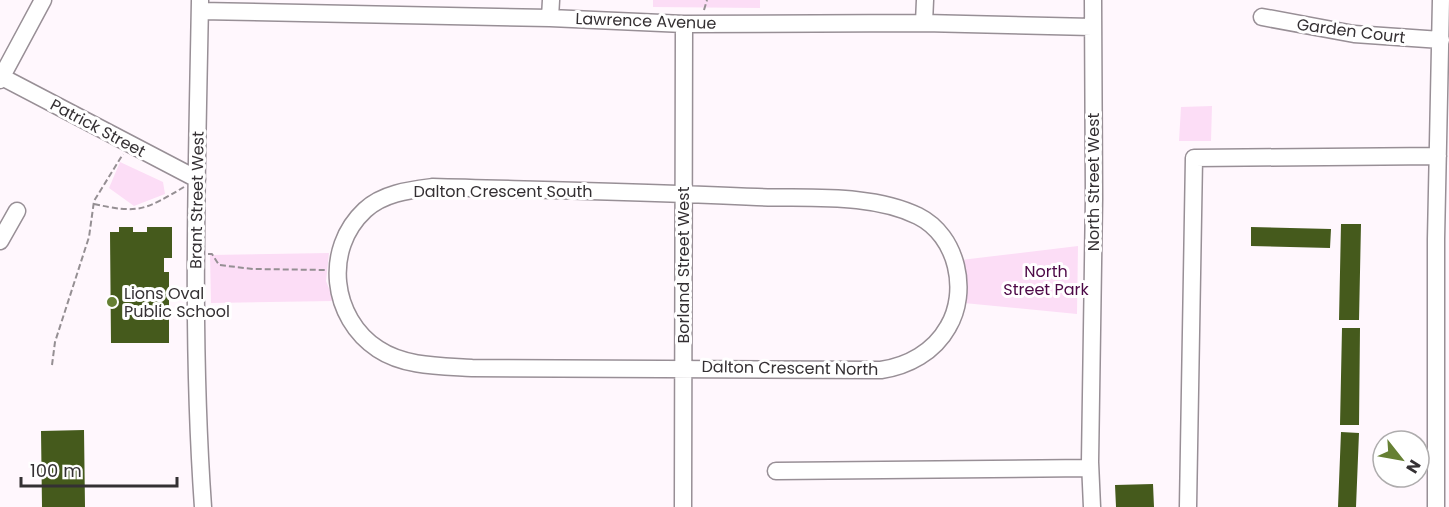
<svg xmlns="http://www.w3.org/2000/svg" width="1449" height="507" font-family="Poppins,sans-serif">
  <rect width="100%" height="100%" fill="#fff7fd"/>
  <path fill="#fcddf6" d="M653 0H760V8L653 7Z
    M1212 106 1211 141H1179L1181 107Z
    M120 162 163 182 165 194 134 206 109 188Z
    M1078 246 1077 314 964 303 961 260Z
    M329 253 326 281 334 301 211 303 210 255Z"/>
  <path fill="#455a1c" d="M1341 224H1361L1359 320H1339Z
    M119 227H133V232H147V227H172V258H164V272H169V343H111L110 232H119Z
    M1251 227 1331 229 1330 248 1251 246Z
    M1342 328H1360L1359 425H1340Z
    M84 430 85 507H42L41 431Z
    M1341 432 1359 433 1356 507H1338Z
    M1153 484 1154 507H1116L1115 485Z"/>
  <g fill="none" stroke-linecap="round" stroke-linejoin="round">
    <g stroke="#988f96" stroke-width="19">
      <path id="minor" d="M200 1C197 170 191 339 203 507
        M200 11 550 18 684 24 924 23 1092 27
        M1262 17 1354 34 1441 40
        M550 18 551 0
        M924 23 925 0
        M0 76 197 179
        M0 80 43 0
        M433 187C541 190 649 192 757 197 808 199 871 193 918 216 958 236 969 292 948 327 934 352 908 366 881 370L472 368C441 366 405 367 378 349 331 318 323 249 365 210 383 193 410 190 433 187Z
        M0 241 17 211
        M776 471 1090 468
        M683 507 684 24
        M1092 507 1090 462 1094 198 1093 0
        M1188 507 1194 158 1438 156
        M1436 507V239L1441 0"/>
    </g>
    <path stroke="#958f93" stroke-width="2" stroke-dasharray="6 3" stroke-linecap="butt" d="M704 10 707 0
      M94 204C139 214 145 210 184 187
      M208 254H212L219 265 253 269 325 270
      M52 365 55 342 89 237 94 201 123 154"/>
    <use href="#minor" stroke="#fff" stroke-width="16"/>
  </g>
  <circle fill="#668034" stroke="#fff" stroke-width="2" cx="112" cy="302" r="6"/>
  <g text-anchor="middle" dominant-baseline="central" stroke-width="6" stroke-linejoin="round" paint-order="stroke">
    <g font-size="16" fill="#343033" stroke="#fff">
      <text transform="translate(646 21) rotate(2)">Lawrence Avenue</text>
      <text transform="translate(1351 31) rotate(7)">Garden Court</text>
      <text transform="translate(98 128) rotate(28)">Patrick Street</text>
      <text transform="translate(1093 182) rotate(-90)">North Street West</text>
      <text x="503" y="191">Dalton Crescent South</text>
      <text transform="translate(197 200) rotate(-89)">Brant Street West</text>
      <text transform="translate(683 265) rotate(-90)">Borland Street West</text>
      <text transform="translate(790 368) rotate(1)">Dalton Crescent North</text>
    </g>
    <g font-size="16" fill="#4c0846" stroke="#fff">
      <text x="1046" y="271">North<tspan x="1046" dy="18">Street Park</tspan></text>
    </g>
    <g font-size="16" fill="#343033" stroke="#fff" text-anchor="start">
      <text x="124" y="293">Lions Oval<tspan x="124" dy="18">Public School</tspan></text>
    </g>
  </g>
  <g transform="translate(1401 459) rotate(121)"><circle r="28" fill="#ffffff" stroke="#aeacad" stroke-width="1.5"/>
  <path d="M0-4.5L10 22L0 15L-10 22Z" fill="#668034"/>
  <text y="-9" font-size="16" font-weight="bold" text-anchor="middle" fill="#343033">N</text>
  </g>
  <path d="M21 477v9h156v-9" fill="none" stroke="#343033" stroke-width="3"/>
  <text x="30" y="477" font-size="18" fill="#343033" stroke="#ffffff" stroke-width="4.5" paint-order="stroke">100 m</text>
</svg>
